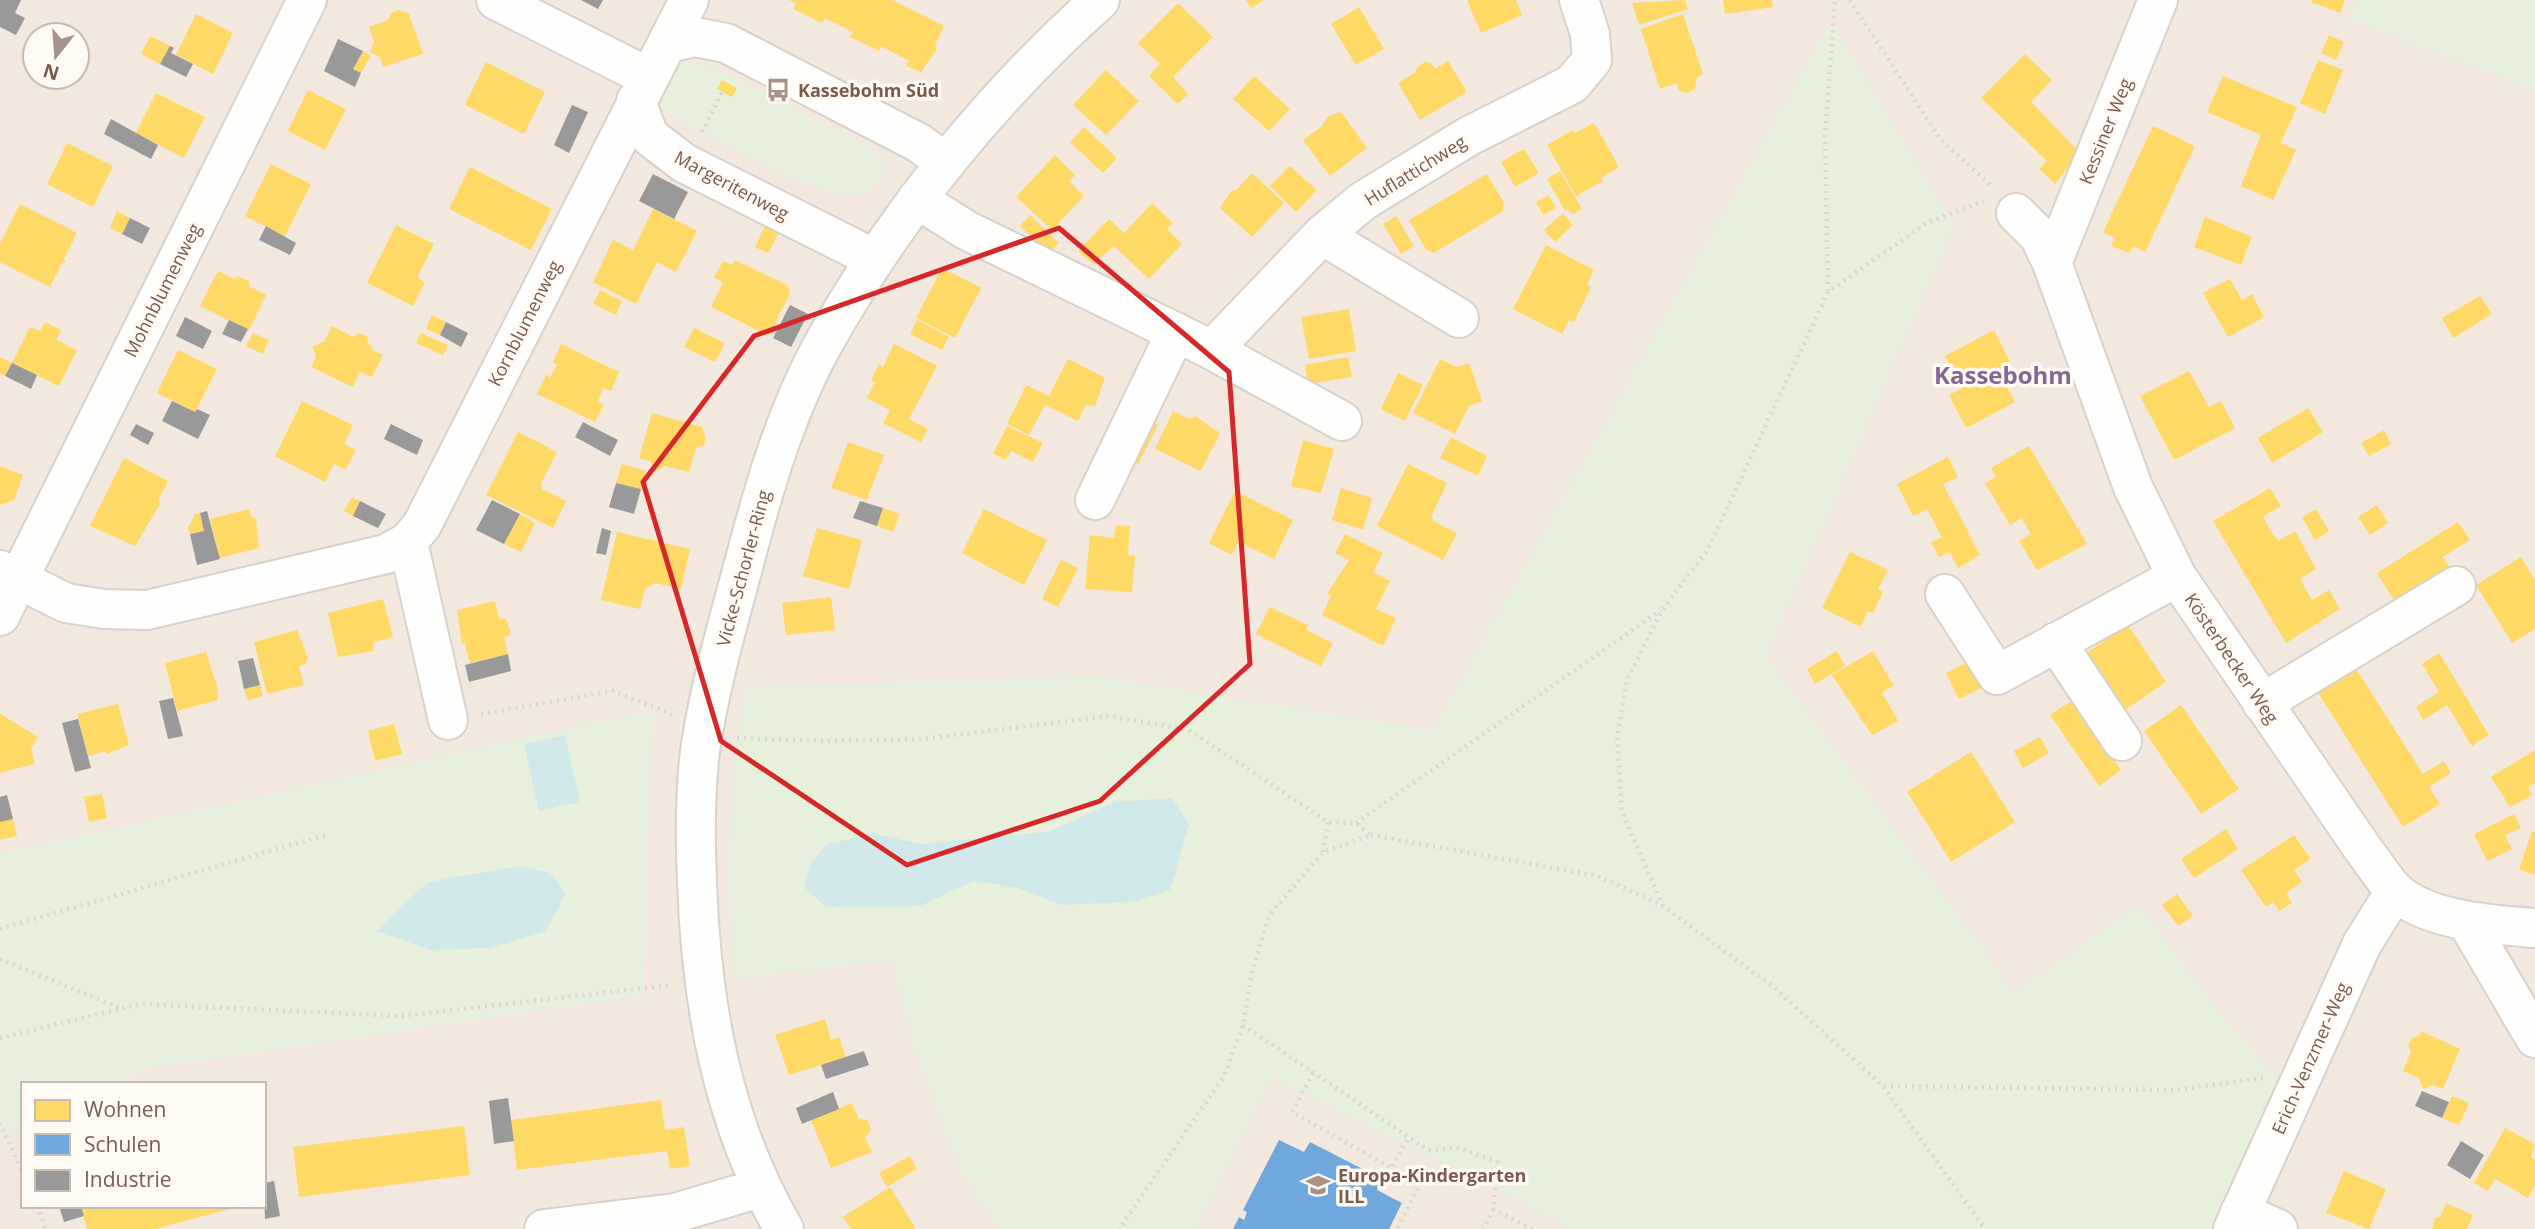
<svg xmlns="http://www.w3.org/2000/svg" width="2535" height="1229" font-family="'Open Sans',sans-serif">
  <rect width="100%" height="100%" fill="#f9f5f0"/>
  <path fill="#f2e8de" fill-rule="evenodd" d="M0 0H2535V1229H0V1134L23 1124V1206H264V1084H114L149 1068 643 995 652 711 0 854ZM35 35H77V77H35Z"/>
  <path fill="#e7f0db" d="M2356 0H2535V90L2349 19Z
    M1831 21 1954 225 1766 656 2015 993 2139 904 2219 1013 2279 1080 2212 1229H1571L1473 1177 1271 1078 1196 1229H999L961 1171 915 1050 892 960 732 979C729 880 726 785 747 687L1093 676 1433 730Z
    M686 59 719 71 868 146 884 159 886 172C878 183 867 195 852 195 811 196 702 132 662 110 660 87 668 74 686 59Z
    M652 710 643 995 149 1068 114 1084H23V1124L0 1134V854Z"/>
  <path fill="#d0e8ea" d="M565 735 580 802 539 811 524 744Z
    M1172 798 1189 824 1170 890 1137 901 1062 905 1018 888 973 881 920 906 826 907 804 887 811 863 826 845 873 833 919 844 1048 832 1114 802Z
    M521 866 550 873 565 894 546 931 490 948 431 950 376 931 428 882Z"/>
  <path fill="#ffd966" d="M789 0H892L944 26 935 45 937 49 921 72 906 66 909 61 881 46 879 51 850 37 853 32 825 18 822 23 793 9 796 3Z
    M1246 0H1264L1251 8Z
    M1467 0H1516L1522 15 1481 33Z
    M1685 0 1688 9 1639 25 1632 3Z
    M1723 0H1772L1773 7 1725 14Z
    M2312 0H2345L2340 13 2311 2Z
    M1178 3 1213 37 1173 77 1188 94 1178 104 1149 76 1160 64 1138 43Z
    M1359 7 1384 49 1356 65 1331 24Z
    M398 10 409 14 423 54 383 67 380 57 370 52 374 41 369 27 388 20 391 13Z
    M196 14 233 33 213 74 176 55Z
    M1683 14 1703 74 1697 77 1695 89 1686 93 1679 90 1677 83 1660 89 1641 29Z
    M2329 35 2344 42 2336 60 2321 53Z
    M150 36 170 46 160 64 141 54Z
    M363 51 371 56 361 73 353 69Z
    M2025 54 2052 80 2031 102 2079 152 2055 184 2039 169 2047 161 1981 98Z
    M2318 60 2343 70 2325 114 2300 103Z
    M1448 61 1467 92 1420 120 1398 83 1416 72 1417 67 1425 62 1431 63 1435 69Z
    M486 62 545 92 524 134 465 105Z
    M1106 70 1139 101 1106 135 1073 105Z
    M1254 76 1290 109 1269 131 1233 99Z
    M2223 76 2297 107 2281 143 2296 150 2273 200 2241 186 2261 135 2207 112Z
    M722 80 737 88 732 97 717 89Z
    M308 90 346 109 325 150 288 131Z
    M156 93 205 117 184 158 136 133Z
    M1341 112 1367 148 1330 176 1303 140 1321 127 1329 116Z
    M1594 123 1619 167 1601 178 1603 181 1576 196 1547 145 1573 130 1575 133Z
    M2153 126 2195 146 2145 252 2133 246 2130 253 2111 246 2115 238 2103 232Z
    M1084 127 1117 158 1103 173 1070 142Z
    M67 143 113 166 93 207 47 184Z
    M1524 149 1539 173 1515 187 1501 162Z
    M1055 155 1075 175 1069 181 1084 196 1052 230 1016 197Z
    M271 164 311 184 285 236 245 216Z
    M1290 166 1317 190 1296 212 1270 186Z
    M470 167 552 209 531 250 449 209Z
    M1560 171 1582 209 1574 214 1564 209 1547 179Z
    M1252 173 1284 203 1252 237 1220 208 1231 191 1236 190Z
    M1487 174 1504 203 1503 211 1434 253 1426 250 1409 220Z
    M1549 195 1556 208 1543 215 1536 202Z
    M1152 203 1173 223 1167 229 1182 244 1149 279 1114 246 1093 264 1078 251 1109 219 1124 233Z
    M20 204 77 233 64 259 66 263 63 261 50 287 0 262V244Z
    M653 209 697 231 676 272 657 262 636 304 593 282 613 240 633 250Z
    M117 211 130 218 122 234 110 228Z
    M1563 213 1573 225 1555 242 1544 230Z
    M1030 215 1059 243 1049 253 1020 226Z
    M1396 216 1414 246 1401 254 1383 224Z
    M2205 217 2252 237 2241 265 2194 247Z
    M766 224 780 231 768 253 755 247Z
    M396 225 434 244 417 278 425 282 413 306 367 283Z
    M1546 245 1594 270 1587 285 1591 287 1574 322 1569 320 1562 334 1513 309Z
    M735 260 787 285 790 293 769 336 711 307 723 282 714 278 723 261 732 265Z
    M942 268 981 288 955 338 916 318Z
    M218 271 234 279 238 276 249 281 250 287 266 295 249 330 200 306Z
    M2230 279 2242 300 2252 294 2264 317 2228 337 2203 293Z
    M600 290 622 301 616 315 593 304Z
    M2480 296 2492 314 2453 338 2442 318Z
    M1349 309 1356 351 1309 359 1301 317Z
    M432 315 446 322 440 335 426 329Z
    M917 320 949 337 942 350 910 334Z
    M45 322 61 330 56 340 77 350 59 386 12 363 30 327 40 331Z
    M332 326 353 337 360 333 367 336 369 345 373 347 372 350 383 355 372 377 360 372 353 387 311 367 316 357 313 346 324 342Z
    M694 328 725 343 715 362 684 347Z
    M1994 330 2011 364 1998 370 2015 402 1966 428 1949 395 1962 388 1945 356Z
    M253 333 269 340 263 354 246 346Z
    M421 333 448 345 443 355 416 343Z
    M561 344 619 372 611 391 603 388 598 401 604 404 595 422 537 394 546 375 550 377 557 365 553 362Z
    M894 344 937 366 909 419 928 429 921 442 883 423 890 410 867 398 875 383 871 380 879 364 883 367Z
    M178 350 217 369 195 412 157 393Z
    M0 357 12 363 5 376 0 374Z
    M1348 357 1352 377 1308 384 1305 365Z
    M1068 359 1105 378 1095 406 1086 405 1078 421 1045 405 1029 435 1007 424 1026 385 1049 396Z
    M1440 359 1457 367 1469 363 1482 401 1469 406 1455 434 1413 413Z
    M2189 371 2209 407 2221 401 2235 428 2174 460 2140 396Z
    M1398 373 1423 385 1405 421 1381 409Z
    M302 401 353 425 344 444 356 450 351 459 346 470 334 464 325 482 275 456Z
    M2308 408 2323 432 2272 463 2258 438Z
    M1173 411 1190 419 1195 416 1220 433 1201 471 1155 449Z
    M652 413 702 427 706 438 704 445 696 448 689 472 665 466 655 471 650 461 639 458Z
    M1142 417 1158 425 1138 465 1123 456Z
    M1007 426 1043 443 1033 462 1011 451 1006 460 993 454Z
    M2384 430 2391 444 2369 456 2361 443Z
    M518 432 557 452 541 484 542 489 566 501 553 528 486 495Z
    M1451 437 1487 456 1478 476 1440 458Z
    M1303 440 1334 449 1321 493 1291 486Z
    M848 442 884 455 867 500 831 488Z
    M2029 446 2087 544 2037 570 2019 541 2031 534 2022 518 2010 525 1985 483 1996 477 1991 468Z
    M1948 457 1958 477 1943 484 1980 555 1958 568 1950 552 1939 557 1931 542 1942 537 1927 509 1913 516 1897 484Z
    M124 458 168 481 159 499 160 504 135 546 90 526Z
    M622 464 646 471 641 489 616 483Z
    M1408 464 1447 483 1432 515 1433 521 1457 533 1443 560 1377 526Z
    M0 466 23 475 14 500 0 505Z
    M1341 488 1372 498 1363 530 1332 520Z
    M2270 488 2281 506 2263 516 2269 528 2278 541 2295 531 2316 569 2300 579 2312 600 2329 590 2340 609 2286 643 2213 521Z
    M1235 491 1293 520 1274 559 1238 542 1232 555 1209 543Z
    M352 497 360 501 353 516 344 511Z
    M2377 505 2388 523 2370 535 2358 517Z
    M883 508 900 514 893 532 877 526Z
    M249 509 251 516 256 519 259 548 220 558 210 519Z
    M984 509 1047 540 1024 585 962 553Z
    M2316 509 2329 531 2315 540 2302 517Z
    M200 513 204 531 190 534 188 528 195 514Z
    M520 514 535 523 521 552 504 544Z
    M2458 522 2470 540 2443 557 2450 568 2395 602 2377 573Z
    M1116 525 1130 526 1128 555 1135 556 1132 592 1085 589 1090 535 1114 538Z
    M817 528 862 540 849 589 803 576Z
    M617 532 690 549 681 589 655 583 645 589 640 609 601 600Z
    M1345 534 1383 553 1373 572 1390 581 1376 609 1396 618 1383 646 1322 615 1331 596 1327 594 1349 560 1335 553Z
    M1850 552 1888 570 1878 589 1883 592 1873 613 1868 611 1861 627 1822 608Z
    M2521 557 2535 580V629L2512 643 2476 585Z
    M1061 560 1078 568 1058 607 1042 599Z
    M831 597 835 630 786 635 782 603Z
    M383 599 393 637 374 642 373 651 338 657 328 613Z
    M495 601 499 618 506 619 510 631 509 636 504 637 508 654 470 663 465 644H462L457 610Z
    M1270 607 1308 625 1306 630 1333 643 1321 666 1256 634Z
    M2128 625 2166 682 2122 712 2083 655Z
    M297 630 308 658 305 664 299 666 304 685 267 694 254 642Z
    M1837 651 1845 666 1815 684 1807 669Z
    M1873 651 1894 686 1882 692 1898 721 1872 735 1832 675Z
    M206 652 217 686 218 700 177 711 165 663Z
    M2439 653 2489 735 2472 746 2447 705 2423 720 2416 707 2439 692 2422 664Z
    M1971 660 1985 686 1959 699 1946 673Z
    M2353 664 2423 774 2444 761 2451 773 2429 787 2440 804 2403 827 2315 688Z
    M260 685 263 696 248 700 244 689Z
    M2073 700 2121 770 2099 786 2050 715Z
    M118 704 129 745 107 754 106 751 88 756 77 714Z
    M2181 705 2239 789 2201 814 2144 731Z
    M0 714 38 737 31 749 35 764 0 773Z
    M394 724 402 754 375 761 368 731Z
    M2040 737 2049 753 2023 768 2014 751Z
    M2535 750V783L2528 787 2532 795 2510 807 2491 777Z
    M1971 752 2015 822 1951 862 1907 792Z
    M102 794 107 818 89 822 84 797Z
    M2514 814 2521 828 2505 835 2512 849 2487 861 2474 834Z
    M13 819 17 836 0 840V822Z
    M2226 829 2238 849 2194 878 2181 859Z
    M2532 831 2535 832V875L2519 869Z
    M2294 835 2311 859 2294 870 2302 882 2286 893 2292 903 2279 911 2273 902 2266 907 2241 870Z
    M2177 894 2193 916 2178 926 2162 905Z
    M825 1019 831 1040 839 1037 846 1057 789 1075 775 1035Z
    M2421 1031 2460 1049 2443 1089 2433 1085 2423 1089 2419 1078 2403 1071 2411 1052 2408 1045 2411 1038 2419 1036Z
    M2452 1096 2469 1103 2459 1125 2442 1118Z
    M661 1100 665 1130 684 1127 690 1166 670 1169 667 1151 517 1170 511 1120Z
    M852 1103 859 1119 867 1120 871 1130 865 1137 872 1152 831 1168 811 1120Z
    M464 1126 470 1175 299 1197 293 1147Z
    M2505 1128 2535 1144 2531 1157 2535 1159V1185L2528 1198 2495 1179 2488 1191 2474 1183Z
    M910 1156 917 1169 887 1187 879 1173Z
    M2344 1171 2386 1189 2369 1229 2326 1213Z
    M890 1187 916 1229H851L843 1217Z
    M2446 1203 2473 1215 2467 1229H2432L2435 1218 2440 1217Z
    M81 1206H236L237 1207 155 1229H87Z"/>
  <path fill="#6fa8dc" d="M1279 1140 1304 1152 1310 1142 1382 1179 1377 1190 1402 1203 1389 1229H1233L1239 1217 1244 1220 1247 1212 1243 1210Z"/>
  <path fill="#999" d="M0 0H21L15 13 25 18 16 35 0 27Z
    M581 0H603L598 9Z
    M338 39 363 51 353 69 361 73 355 87 324 71Z
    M170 46 174 48 171 53 193 64 186 77 160 64Z
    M572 105 588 112 569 153 554 145Z
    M111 119 158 145 151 159 104 134Z
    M653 174 688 192 674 219 639 201Z
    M130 218 150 228 142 244 122 234Z
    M266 226 296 243 290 255 259 240Z
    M790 305 808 314 791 347 773 338Z
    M185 317 212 331 203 349 176 336Z
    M229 320 248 329 241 342 222 334Z
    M446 322 468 333 461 347 440 335Z
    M12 363 37 375 31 389 5 376Z
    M172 401 195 412 197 409 210 415 198 439 162 421Z
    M583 422 618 440 610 456 575 437Z
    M136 424 154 433 148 445 130 435Z
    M391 424 423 440 417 455 384 439Z
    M616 483 641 489 634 514 609 507Z
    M492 500 520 514 504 544 476 530Z
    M360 501 386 514 378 528 353 516Z
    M860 501 883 508 877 526 853 518Z
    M207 511 220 559 197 565 190 534 204 531 200 513Z
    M602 528 611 531 606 555 596 553Z
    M508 654 511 671 469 682 465 665Z
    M253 658 260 685 244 689 238 661Z
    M173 698 183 736 168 739 159 701Z
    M78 719 91 768 75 772 62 723Z
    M7 795 13 819 0 822V797Z
    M864 1051 869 1065 826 1079 821 1065Z
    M2422 1091 2449 1102 2442 1118 2415 1106Z
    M833 1092 839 1109 802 1124 796 1108Z
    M508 1098 514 1141 494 1144 489 1101Z
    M2461 1141 2484 1155 2470 1179 2447 1165Z
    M274 1181 280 1216 265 1219 264 1183Z
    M59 1206H81L84 1216 64 1222Z"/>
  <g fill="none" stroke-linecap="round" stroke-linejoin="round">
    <g stroke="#d7d1cb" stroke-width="42">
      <path id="minor" d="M496 0 648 77
        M668 43 695 37 726 43 919 143 946 163
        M636 101 649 136 684 163 875 259
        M917 199 966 230 1212 350 1342 421
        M2016 213 2039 236 2052 263 2133 487 2177 577 2363 849C2373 862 2382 877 2393 889 2424 921 2494 925 2535 928
        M1322 235 1459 318
        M2052 263 2158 0
        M1212 350 1322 235 1363 201 1469 136 1572 84 1592 60 1590 34 1579 0
        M1095 500 1176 332
        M408 542 448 720
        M0 570 66 603 104 609 147 610 386 554 408 542 422 525 689 0
        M1945 594 1997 675 2177 577
        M0 616 307 0
        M2056 642 2122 741
        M2262 703 2456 586
        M2467 922 2535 1038
        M2240 1212 2278 1229
        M544 1229 675 1213 760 1188
        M784 1229C722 1123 701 1003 697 881 695 838 695 794 700 751 709 690 726 630 742 571 762 494 784 416 822 346 894 217 990 98 1100 0
        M2233 1229 2362 944 2395 891"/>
    </g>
    <path stroke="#dcd5d0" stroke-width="4.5" stroke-dasharray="2 5" stroke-linecap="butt" d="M1850 0 1940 139 1993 187
      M702 132 722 92
      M1828 291 1825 135 1835 0
      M481 714 613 691 672 714
      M737 738 829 741 922 739 1109 716 1189 730 1328 822 1356 823 1371 835 1323 852 1269 916 1252 972 1243 1025 1224 1076 1119 1229
      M1356 823 1661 610
      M1371 835 1598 876 1663 906 1771 985 1883 1086 1985 1229
      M1323 852 1328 822
      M1663 906 1622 812 1617 737 1627 680 1662 610 1707 551 1828 292 1927 223 1984 201
      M0 929 329 834
      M0 959 120 1008
      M1243 1025 1428 1150 1459 1148 1498 1162 1493 1209 1483 1229
      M0 1038 140 1004 400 1016 672 985
      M1313 1073 1292 1112 1420 1184 1397 1229
      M1884 1086 2175 1090 2263 1078
      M0 1123 23 1173
      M1392 1166 1409 1137
      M37 1206 46 1229
      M1493 1209 1532 1229"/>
    <use href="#minor" stroke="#fefefd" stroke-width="38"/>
  </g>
  <path fill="none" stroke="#d62828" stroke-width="5" stroke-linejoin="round" d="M1059 228 1229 372 1250 664 1100 801 907 865 721 741 643 482 754 336Z"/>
  <defs>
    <g id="bus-bare" transform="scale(1.89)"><path d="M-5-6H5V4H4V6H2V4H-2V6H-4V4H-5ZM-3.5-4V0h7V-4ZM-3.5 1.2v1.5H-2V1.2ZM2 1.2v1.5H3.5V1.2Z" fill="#a69286" stroke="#fffaf3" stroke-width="2.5" paint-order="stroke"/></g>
    <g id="school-bare" transform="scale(1.89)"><path d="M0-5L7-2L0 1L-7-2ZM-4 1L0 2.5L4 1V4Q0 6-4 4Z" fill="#a69286" stroke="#fffaf3" stroke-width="2.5" paint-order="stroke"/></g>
  </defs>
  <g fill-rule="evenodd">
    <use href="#bus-bare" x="778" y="90"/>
    <use href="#school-bare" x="1318" y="1185"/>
  </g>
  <g text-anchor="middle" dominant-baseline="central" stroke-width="7" stroke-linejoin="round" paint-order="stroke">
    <g font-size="18" font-weight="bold" fill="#7a5c4d" stroke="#fffaf3" text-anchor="start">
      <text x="798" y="90">Kassebohm Süd</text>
      <text x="1338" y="1175">Europa-Kindergarten<tspan x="1338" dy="21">ILL</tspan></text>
    </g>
    <g font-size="18" fill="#7a5c4d" stroke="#fffaf3">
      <text transform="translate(2105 131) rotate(-68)">Kessiner Weg</text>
      <text transform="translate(1415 170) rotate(-32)">Huflattichweg</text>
      <text transform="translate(732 185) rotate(28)">Margeritenweg</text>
      <text transform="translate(162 290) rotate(-63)">Mohnblumenweg</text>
      <text transform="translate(524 323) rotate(-63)">Kornblumenweg</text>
      <text transform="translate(743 568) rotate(-75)">Vicke-Schorler-Ring</text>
      <text transform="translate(2232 658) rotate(56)">Kösterbecker Weg</text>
      <text transform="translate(2310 1058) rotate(-66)">Erich-Venzmer-Weg</text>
    </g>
    <g font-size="24" font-weight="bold" fill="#846695" stroke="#fffaf3">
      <text x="2003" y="374">Kassebohm</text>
    </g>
  </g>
  <rect x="21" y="1082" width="245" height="126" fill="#fffaf3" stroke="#cabbb1" stroke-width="2"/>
  <rect x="35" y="1100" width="35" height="21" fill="#ffd966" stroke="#cabbb1" stroke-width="2"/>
  <text x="84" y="1117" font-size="21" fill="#7a5c4d">Wohnen</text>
  <rect x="35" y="1134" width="35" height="21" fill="#6fa8dc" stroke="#cabbb1" stroke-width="2"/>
  <text x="84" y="1152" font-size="21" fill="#7a5c4d">Schulen</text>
  <rect x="35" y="1170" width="35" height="21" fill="#999999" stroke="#cabbb1" stroke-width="2"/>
  <text x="84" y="1187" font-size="21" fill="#7a5c4d">Industrie</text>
  <g transform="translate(56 56) rotate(197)"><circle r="33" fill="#fffaf3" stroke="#cabbb1" stroke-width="2"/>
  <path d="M0-5L12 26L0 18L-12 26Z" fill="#a69286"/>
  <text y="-10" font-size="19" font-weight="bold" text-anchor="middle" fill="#7a5c4d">N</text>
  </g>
</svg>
